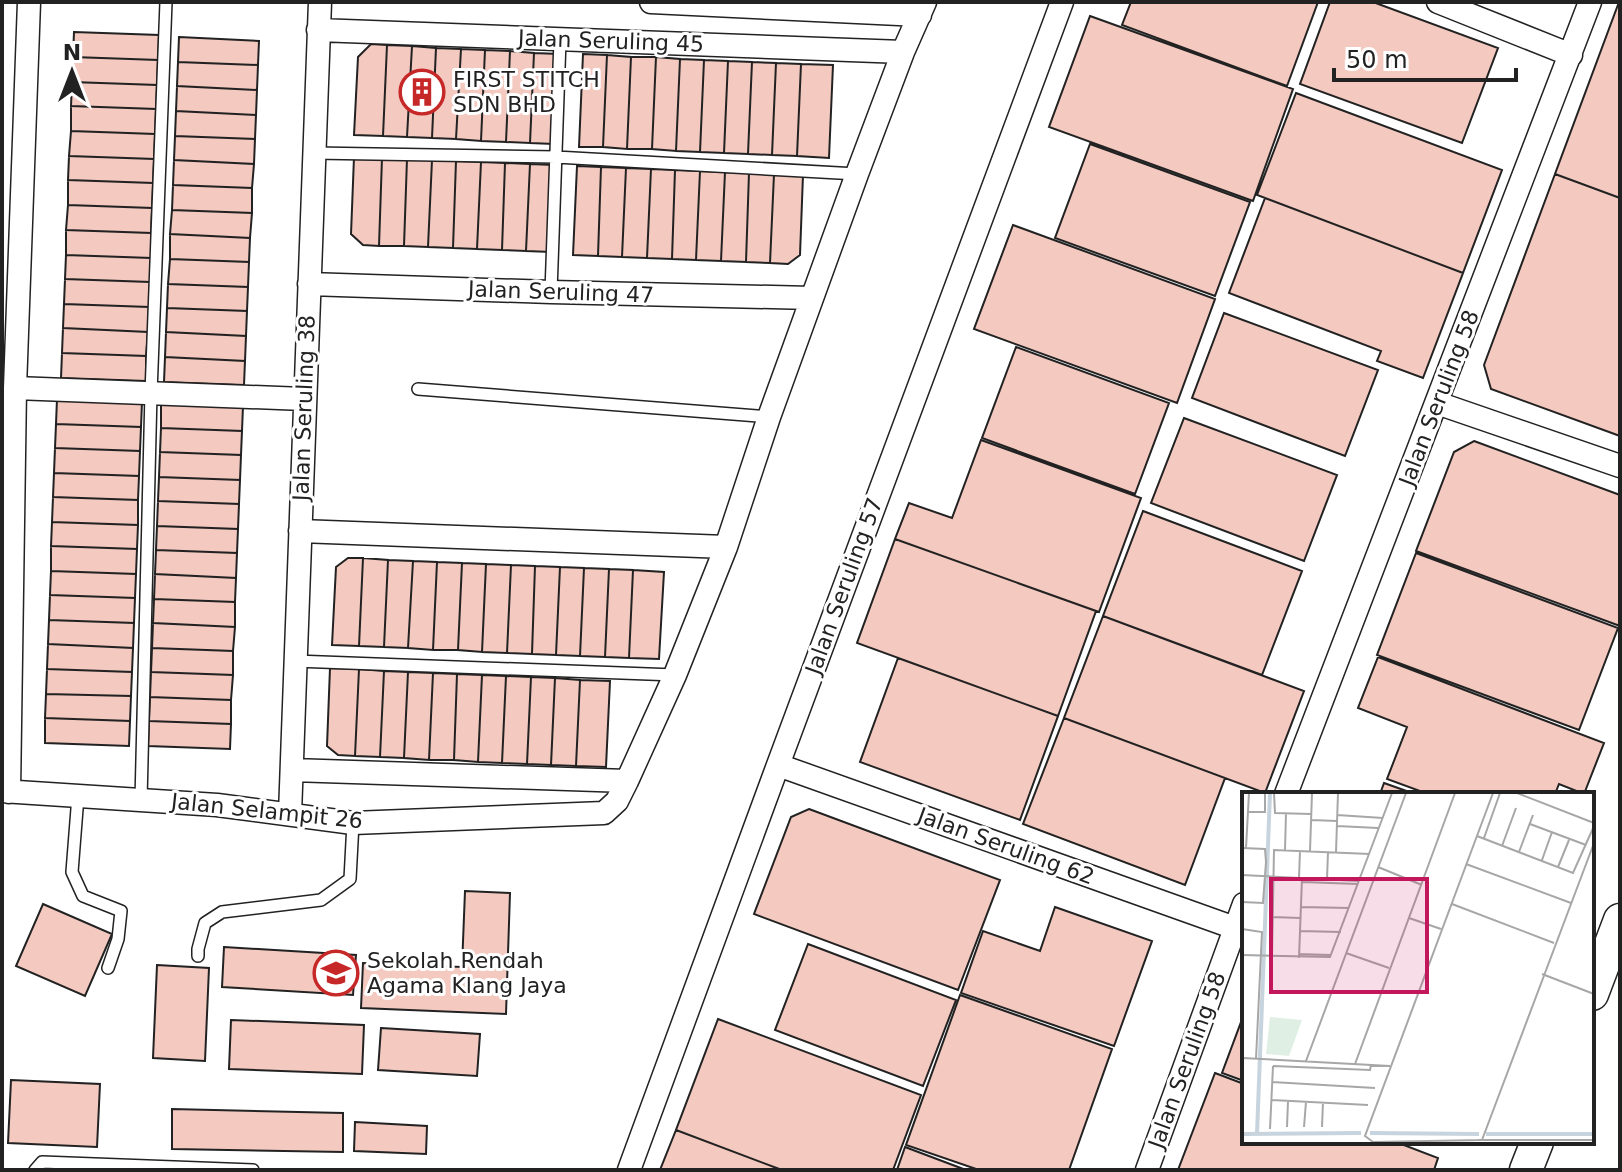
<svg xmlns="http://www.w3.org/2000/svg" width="1622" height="1172" font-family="'DejaVu Sans',sans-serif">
  <rect width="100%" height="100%" fill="#fff"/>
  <path fill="#f3c9c0" stroke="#222" stroke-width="2" d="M1131 2H1318L1287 86 1122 25Z
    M1330 2H1373L1498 48 1462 143 1300 84Z
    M1619 2H1620V198L1555 174Z
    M1090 16 1293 89 1253 201 1049 127Z
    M74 32 159 35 158 60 73 57Z
    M179 37 259 41 258 65 178 62Z
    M371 44 387 45 383 136 354 135 358 57Z
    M387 45 412 46 407 137 383 136Z
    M412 46 436 48 432 138 407 137Z
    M436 48 461 49 456 139 432 138Z
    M461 49 485 50 481 141 456 139Z
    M485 50 510 51 506 142 481 141Z
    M510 51 534 53 530 143 506 142Z
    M534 53 559 54 554 144 530 143Z
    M583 54 607 55 603 147H579Z
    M607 55 631 57 627 149 603 147Z
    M73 57 158 60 157 85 72 82Z
    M631 57H656L652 149H627Z
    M656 57 680 59 676 151 652 149Z
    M680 59 704 60 700 152 676 151Z
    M704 60 728 61 724 153 700 152Z
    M728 61 752 62 748 154 724 153Z
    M178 62 258 65 257 90 177 86Z
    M752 62 776 63 772 155 748 154Z
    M776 63 801 64 797 156 772 155Z
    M801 64 833 65 829 158 797 156Z
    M72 82 157 85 156 109 71 106Z
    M177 86 257 90 256 115 176 111Z
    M1296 93 1502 170 1463 273 1257 195Z
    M71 106 156 109 155 134 71 131Z
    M176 111 256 115 255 139 175 136Z
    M71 131 155 134 154 159 69 156Z
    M175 136 255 139 254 164 174 160Z
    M1090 144 1250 202 1215 296 1055 238Z
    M69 156 154 159 153 183 68 180Z
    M354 157 382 158 379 246 363 245 351 234Z
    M382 158 407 159 404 246H379Z
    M407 159 432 160 428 247 404 246Z
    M174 160 254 164 252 188 173 185Z
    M432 160 456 161 453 248 428 247Z
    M456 161 481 162 477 249 453 248Z
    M481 162 505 163 502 250 477 249Z
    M505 163 530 164 526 251 502 250Z
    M530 164 554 165 551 252 526 251Z
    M577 166 601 167 598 256 573 255Z
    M601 167 626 168 622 257 598 256Z
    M626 168 651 169 647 258 622 257Z
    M651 169 675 170 672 259 647 258Z
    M675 170 700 171 696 260 672 259Z
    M700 171 725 172 721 261 696 260Z
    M725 172 749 173 746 262 721 261Z
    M749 173 774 174 770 263 746 262Z
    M774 174 803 175 800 255 788 264 770 263Z
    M1555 174 1620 198V436L1491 389 1484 365Z
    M68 180 153 183 152 208 68 205Z
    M173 185 252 188V213L172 210Z
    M1265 198 1463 273 1423 378 1377 361 1381 351 1229 293Z
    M68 205 152 208 151 233 66 230Z
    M172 210 252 213 250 238 170 234Z
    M1013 225 1215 299 1177 403 974 329Z
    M66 230 151 233V258L66 255Z
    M170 234 250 238 249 262 170 259Z
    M66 255 151 258 150 282 65 279Z
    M170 259 249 262 248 287 168 284Z
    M65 279 150 282 149 307 64 304Z
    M168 284 248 287 247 311 167 308Z
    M64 304 149 307 148 332 63 328Z
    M167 308 247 311 246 336 166 332Z
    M1224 313 1378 370 1345 456 1192 398Z
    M63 328 148 332 146 356 62 353Z
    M166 332 246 336 245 361 165 357Z
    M1016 347 1169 403 1135 494 982 438Z
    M62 353 146 356V381L61 378Z
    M165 357 245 361 244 385 164 382Z
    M57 399 142 402 141 427 56 424Z
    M161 403 243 406 242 431 161 428Z
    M1184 418 1337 475 1304 561 1151 503Z
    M56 424 141 427 140 451 55 448Z
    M161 428 242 431 241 455 160 452Z
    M981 440 1141 498 1099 612 895 539 909 503 952 518Z
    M1474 441 1620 495V626L1416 551 1454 452Z
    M55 448 140 451 139 476 54 473Z
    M160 452 241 455 240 480 159 477Z
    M54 473 139 476 138 500 53 497Z
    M159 477 240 480 239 504 158 501Z
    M53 497 138 500V525L52 522Z
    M158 501 239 504 238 529 157 526Z
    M1143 511 1302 571 1262 675 1103 616Z
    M52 522 138 525 137 549 51 546Z
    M157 526 238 529 237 553 156 550Z
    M895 539 1096 611 1058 716 857 643Z
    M51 546 137 549 136 574 51 571Z
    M156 550 237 553 236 578 155 574Z
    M1416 553 1618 628 1579 730 1377 655Z
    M348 558H363L359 646 332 645 336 567Z
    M363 558 388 560 384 647 359 646Z
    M388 560 413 561 408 648 384 647Z
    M413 561 437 562 433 650 408 648Z
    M437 562 462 563 458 650H433Z
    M462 563 486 564 482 652 458 650Z
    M486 564 511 565 507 653 482 652Z
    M511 565 535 566 532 654 507 653Z
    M535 566 560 567 556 655 532 654Z
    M560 567 584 568 580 656 556 655Z
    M584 568 609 569 605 657 580 656Z
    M609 569 633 570 629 658 605 657Z
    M633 570 664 572 659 659 629 658Z
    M51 571 136 574 135 598 50 595Z
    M155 574 236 578 235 602 154 599Z
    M50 595 135 598 134 623 49 620Z
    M154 599 235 602V627L153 623Z
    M1103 616 1304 691 1265 793 1064 718Z
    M49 620 134 623 133 648 48 644Z
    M153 623 235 627 233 651 152 648Z
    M48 644 133 648 132 672 47 669Z
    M152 648 233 651V675L151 672Z
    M1378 657 1604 743 1584 794 1559 784 1555 794H1428L1387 779 1407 727 1358 708Z
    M898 658 1058 716 1020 820 860 762Z
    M330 668 359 669 355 756 338 755 327 746Z
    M47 669 132 672 131 696 46 694Z
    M359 669 384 671 380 757 355 756Z
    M384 671 408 672 404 758 380 757Z
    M151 672 233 675 231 700 150 697Z
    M408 672 433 673 429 760 404 758Z
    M433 673 457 674 454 760H429Z
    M457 674 482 675 478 762 454 760Z
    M482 675 506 676 502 763 478 762Z
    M506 676 531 677 527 764 502 763Z
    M531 677 555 678 551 765 527 764Z
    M555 678 580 680 576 766 551 765Z
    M580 680 610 681 606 767 576 766Z
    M46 694 131 696 130 721 45 718Z
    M150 697 231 700V724L149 721Z
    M45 718 130 721 129 746 45 743Z
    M1064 718 1225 778 1185 885 1023 824Z
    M149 721 231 724 230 749 148 746Z
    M1384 783 1415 794H1380Z
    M809 809 1000 880 958 990 754 914 791 817Z
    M465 891 510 893 506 1014 361 1008 363 963 462 967Z
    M43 904 112 934 85 996 16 966Z
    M1055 907 1152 941 1114 1046 961 993 983 931 1040 951Z
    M808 944 956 1000 923 1086 775 1030Z
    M224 947 356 955 353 995 222 987Z
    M157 965 209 968 205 1061 153 1058Z
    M960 995 1112 1049 1069 1170H979L906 1145Z
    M1244 1014V1081L1222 1073Z
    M718 1019 921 1095 893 1170H782L676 1130Z
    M231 1020 364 1025 362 1074 229 1069Z
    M381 1028 480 1034 477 1076 378 1070Z
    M1215 1073 1244 1084V1142H1396L1438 1158 1434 1170H1178Z
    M11 1080 100 1084 97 1147 8 1143Z
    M172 1109 343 1113V1152L172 1149Z
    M355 1122 427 1126 426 1154 354 1151Z
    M676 1130 782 1170H660Z
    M905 1147 966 1170H897Z"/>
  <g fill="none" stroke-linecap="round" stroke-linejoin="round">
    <g stroke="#222" stroke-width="14">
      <path id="service" d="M314 153 556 157 857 174
        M551 292 560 40
        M418 389 769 417
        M295 661 675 675
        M78 796 72 872 83 896 121 911 118 939 108 968
        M141 800 151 393 166 2
        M198 956V949L205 923 222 912 321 900 350 879 353 823
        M35 1170 42 1162 253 1170"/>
    </g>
    <g stroke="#222" stroke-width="25">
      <path id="minor" d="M651 2 920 15
        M1438 2 1571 55
        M318 30 903 52
        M309 284 551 292 812 298
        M15 388 304 399
        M1437 403 1620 466
        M300 531 726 547
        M778 765 1235 928
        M292 770 627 781
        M2 791 217 805 353 823 604 813 617 801 627 781 675 675 726 547 769 417 857 174 903 52 925 2
        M9 792 15 388 29 2
        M1286 794 1590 2
        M290 814 320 2
        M629 1170 778 765 1062 2
        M1147 1170 1244 904"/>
    </g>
    <g stroke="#222" stroke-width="35">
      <path id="secondary" d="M1592 994 1620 920
        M1526 1170 1537 1142"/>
    </g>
    <use href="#service" stroke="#fff" stroke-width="11"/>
    <use href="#minor" stroke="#fff" stroke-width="22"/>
    <use href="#secondary" stroke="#fff" stroke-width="32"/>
  </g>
  <defs>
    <g id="building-ring" transform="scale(2.3)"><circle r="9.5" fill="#fff" stroke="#c62828" stroke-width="1.5"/><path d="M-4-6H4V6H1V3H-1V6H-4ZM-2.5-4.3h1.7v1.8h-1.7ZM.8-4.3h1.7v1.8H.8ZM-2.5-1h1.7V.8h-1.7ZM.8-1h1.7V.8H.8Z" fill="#c62828"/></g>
    <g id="school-ring" transform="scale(2.3)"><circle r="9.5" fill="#fff" stroke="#c62828" stroke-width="1.5"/><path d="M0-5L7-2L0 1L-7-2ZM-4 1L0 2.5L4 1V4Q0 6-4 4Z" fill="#c62828"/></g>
  </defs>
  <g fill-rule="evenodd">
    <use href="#building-ring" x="422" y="92"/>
    <use href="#school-ring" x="336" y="973"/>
  </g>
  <g text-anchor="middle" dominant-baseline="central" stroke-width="6" stroke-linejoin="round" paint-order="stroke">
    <g font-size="22" fill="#222" stroke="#fff">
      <text transform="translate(611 41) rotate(2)">Jalan Seruling 45</text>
      <text transform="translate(561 292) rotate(2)">Jalan Seruling 47</text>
      <text transform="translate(1439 398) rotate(-69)">Jalan Seruling 58</text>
      <text transform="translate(304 408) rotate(-88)">Jalan Seruling 38</text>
      <text transform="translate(844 586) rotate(-70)">Jalan Seruling 57</text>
      <text transform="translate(267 811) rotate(6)">Jalan Selampit 26</text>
      <text transform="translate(1006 846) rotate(20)">Jalan Seruling 62</text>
      <text transform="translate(1187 1060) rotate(-70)">Jalan Seruling 58</text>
    </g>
    <g font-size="22" fill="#222" stroke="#fff" text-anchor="start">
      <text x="453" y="79">FIRST STITCH<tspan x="453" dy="25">SDN BHD</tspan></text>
      <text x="367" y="960">Sekolah Rendah<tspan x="367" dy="25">Agama Klang Jaya</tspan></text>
    </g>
  </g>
  <g transform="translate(1242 792)">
    <rect width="352" height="352" fill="#fff"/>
    <path d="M28 225 60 228 47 264 24 262Z" fill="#e0efe3"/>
    <path fill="none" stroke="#c7d3dd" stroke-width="4" d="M128 341 237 342M0 342 119 341M15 342 28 1M244 342H352"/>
    <path fill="none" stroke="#a7a7a7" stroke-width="2" d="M32 1 33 21 69 22M275 1 352 31M6 20H23V1M95 23 141 26M69 28 95 29M288 32 344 53M95 34 136 36M235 44 331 81 352 34M242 46 258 1M260 54 274 16M0 56 23 57 24 70 21 111 0 110M4 56 7 1M43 58 44 21M68 59 70 1M94 60 96 1M277 60 291 23M300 68 310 40M224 72 329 111M136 75 180 93M316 75 327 48M0 83 117 89M57 86 58 59M85 87 86 60M60 90 116 92M210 112 312 151M59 115 107 116M30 125 58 126M167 126 199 137M0 137 20 140 14 267M58 139 99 140M104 161 147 176M57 162 89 163M0 163 88 165 150 1M30 164 32 58 128 62M57 166 60 86M300 182 352 202M0 266 148 274M64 269 164 1M113 272 213 1M31 274 128 278 129 273M30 290 133 296M30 308 126 313M45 335 46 309M62 335 64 310M80 335 81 310M28 337 31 274M236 348H352M240 348 352 51M240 348 131 350 123 344 251 1"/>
    <path fill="#c2185b" fill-opacity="0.15" stroke="#c2185b" stroke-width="4" d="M29 87H185V200H29Z"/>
    <rect width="352" height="352" fill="none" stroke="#222" stroke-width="4"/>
  </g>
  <rect width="1622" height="1172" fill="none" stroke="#222222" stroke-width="8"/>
  <g transform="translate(72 72)" stroke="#ffffff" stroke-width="6" paint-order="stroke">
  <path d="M0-6L14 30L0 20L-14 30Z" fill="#222222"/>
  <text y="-12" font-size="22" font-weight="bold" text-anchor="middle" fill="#222222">N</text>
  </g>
  <path d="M1334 68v12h182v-12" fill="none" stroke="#222222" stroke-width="4"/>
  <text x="1346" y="68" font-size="24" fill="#222222" stroke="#ffffff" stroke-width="6" paint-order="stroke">50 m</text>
</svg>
